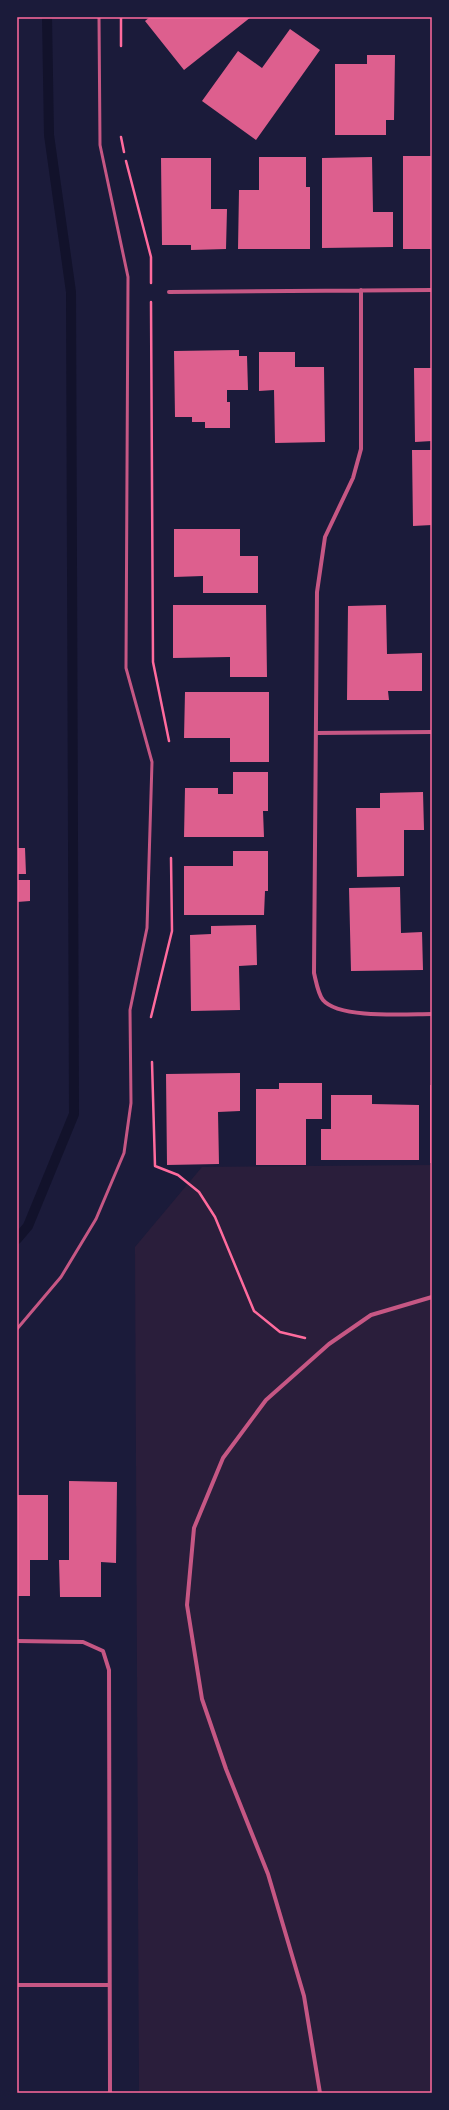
<svg xmlns="http://www.w3.org/2000/svg" width="449" height="2110" font-family="'Zilla Slab',serif">
  <rect width="100%" height="100%" fill="#1b1b3a"/>
  <path fill="#2a1e3b" d="M432 1165V2093H139L135 1247 202 1167Z"/>
  <g fill="none" stroke-linecap="round" stroke-linejoin="round">
    <path stroke="#12122b" stroke-width="10" d="M17 1239 28 1226 74 1114 71 292 49 135 47 17"/>
  </g>
  <path fill="#dd5f8e" d="M150 17H251L184 70 145 21Z
    M290 29 320 50 256 140 202 101 238 51 262 68Z
    M367 55H395L394 120H386V135H335V64H367Z
    M403 156H432V249H403Z
    M259 157H306V187H310V249H238L239 190H259Z
    M372 157 373 212H393V247L322 248V158Z
    M161 158H211V209H227L226 249 191 250V245H162Z
    M239 350V356H247L248 390H227V402H230V428H205V422H192V417H175L174 351Z
    M259 352H295V367H324L325 442 275 443 274 390 259 391Z
    M414 368H432V441L415 442Z
    M412 450H432V525L413 526Z
    M174 529H240V556H258V593H203V576L174 577Z
    M173 605H266L267 677H230V657L173 658Z
    M386 605 387 654 422 653V691H388L389 700H347L348 606Z
    M185 692H269V762H230V738H184Z
    M233 772H268V811H263L264 837H184L185 788H218V794H233Z
    M423 792 424 830H404V876L357 877 356 808H380V793Z
    M17 848H25L26 874H17Z
    M233 851H268V891H265L264 915H184V866H233Z
    M17 880H30V901L17 902Z
    M400 887 401 933 422 932 423 970 351 971 349 888Z
    M256 925 257 965 239 966 240 1010 191 1011 190 935 211 934V926Z
    M240 1073V1111L218 1112 219 1164 167 1165 166 1074Z
    M279 1083H322V1119H306V1165H256V1089H279Z
    M430 1085H432V1163H430Z
    M331 1095H372V1104L419 1105V1160H321V1129H331Z
    M69 1481 117 1482 116 1563 101 1562V1597H60L59 1560H69Z
    M17 1495H48V1560H30V1596H17Z"/>
  <g fill="none" stroke-linecap="round" stroke-linejoin="round">
    <path stroke="#ff6b9d" stroke-width="2.5" d="M121 17V46
      M121 137 124 152
      M126 161 151 257V283
      M151 302 153 662 169 741
      M151 1017 172 931 171 858
      M152 1062 155 1166 178 1175 199 1192 215 1217 254 1311 280 1332 305 1338"/>
    <path stroke="#c65784" stroke-width="3" d="M17 1329 61 1277 96 1219 124 1153 131 1103 130 1010 147 928 152 762 126 668 128 277 100 145 99 17"/>
    <path stroke="#c65784" stroke-width="4" d="M361 290V449L353 478 325 537 317 592 314 973C316 981 318 994 323 1000 339 1019 407 1014 432 1014
      M169 292 432 290
      M317 733 432 732
      M17 1641 83 1642 103 1651 109 1670 110 2093
      M17 1985H109
      M320 2093 304 1996 268 1874 226 1769 202 1699 187 1605 194 1528 223 1458 266 1400 329 1344 371 1315 432 1297"/>
  </g>
  <rect width="449" height="2110" fill="none" stroke="#1b1b3a" stroke-width="36"/>
  <rect x="18" y="18" width="413" height="2074" fill="none" stroke="#ff6b9d" stroke-width="1.5"/>
</svg>
